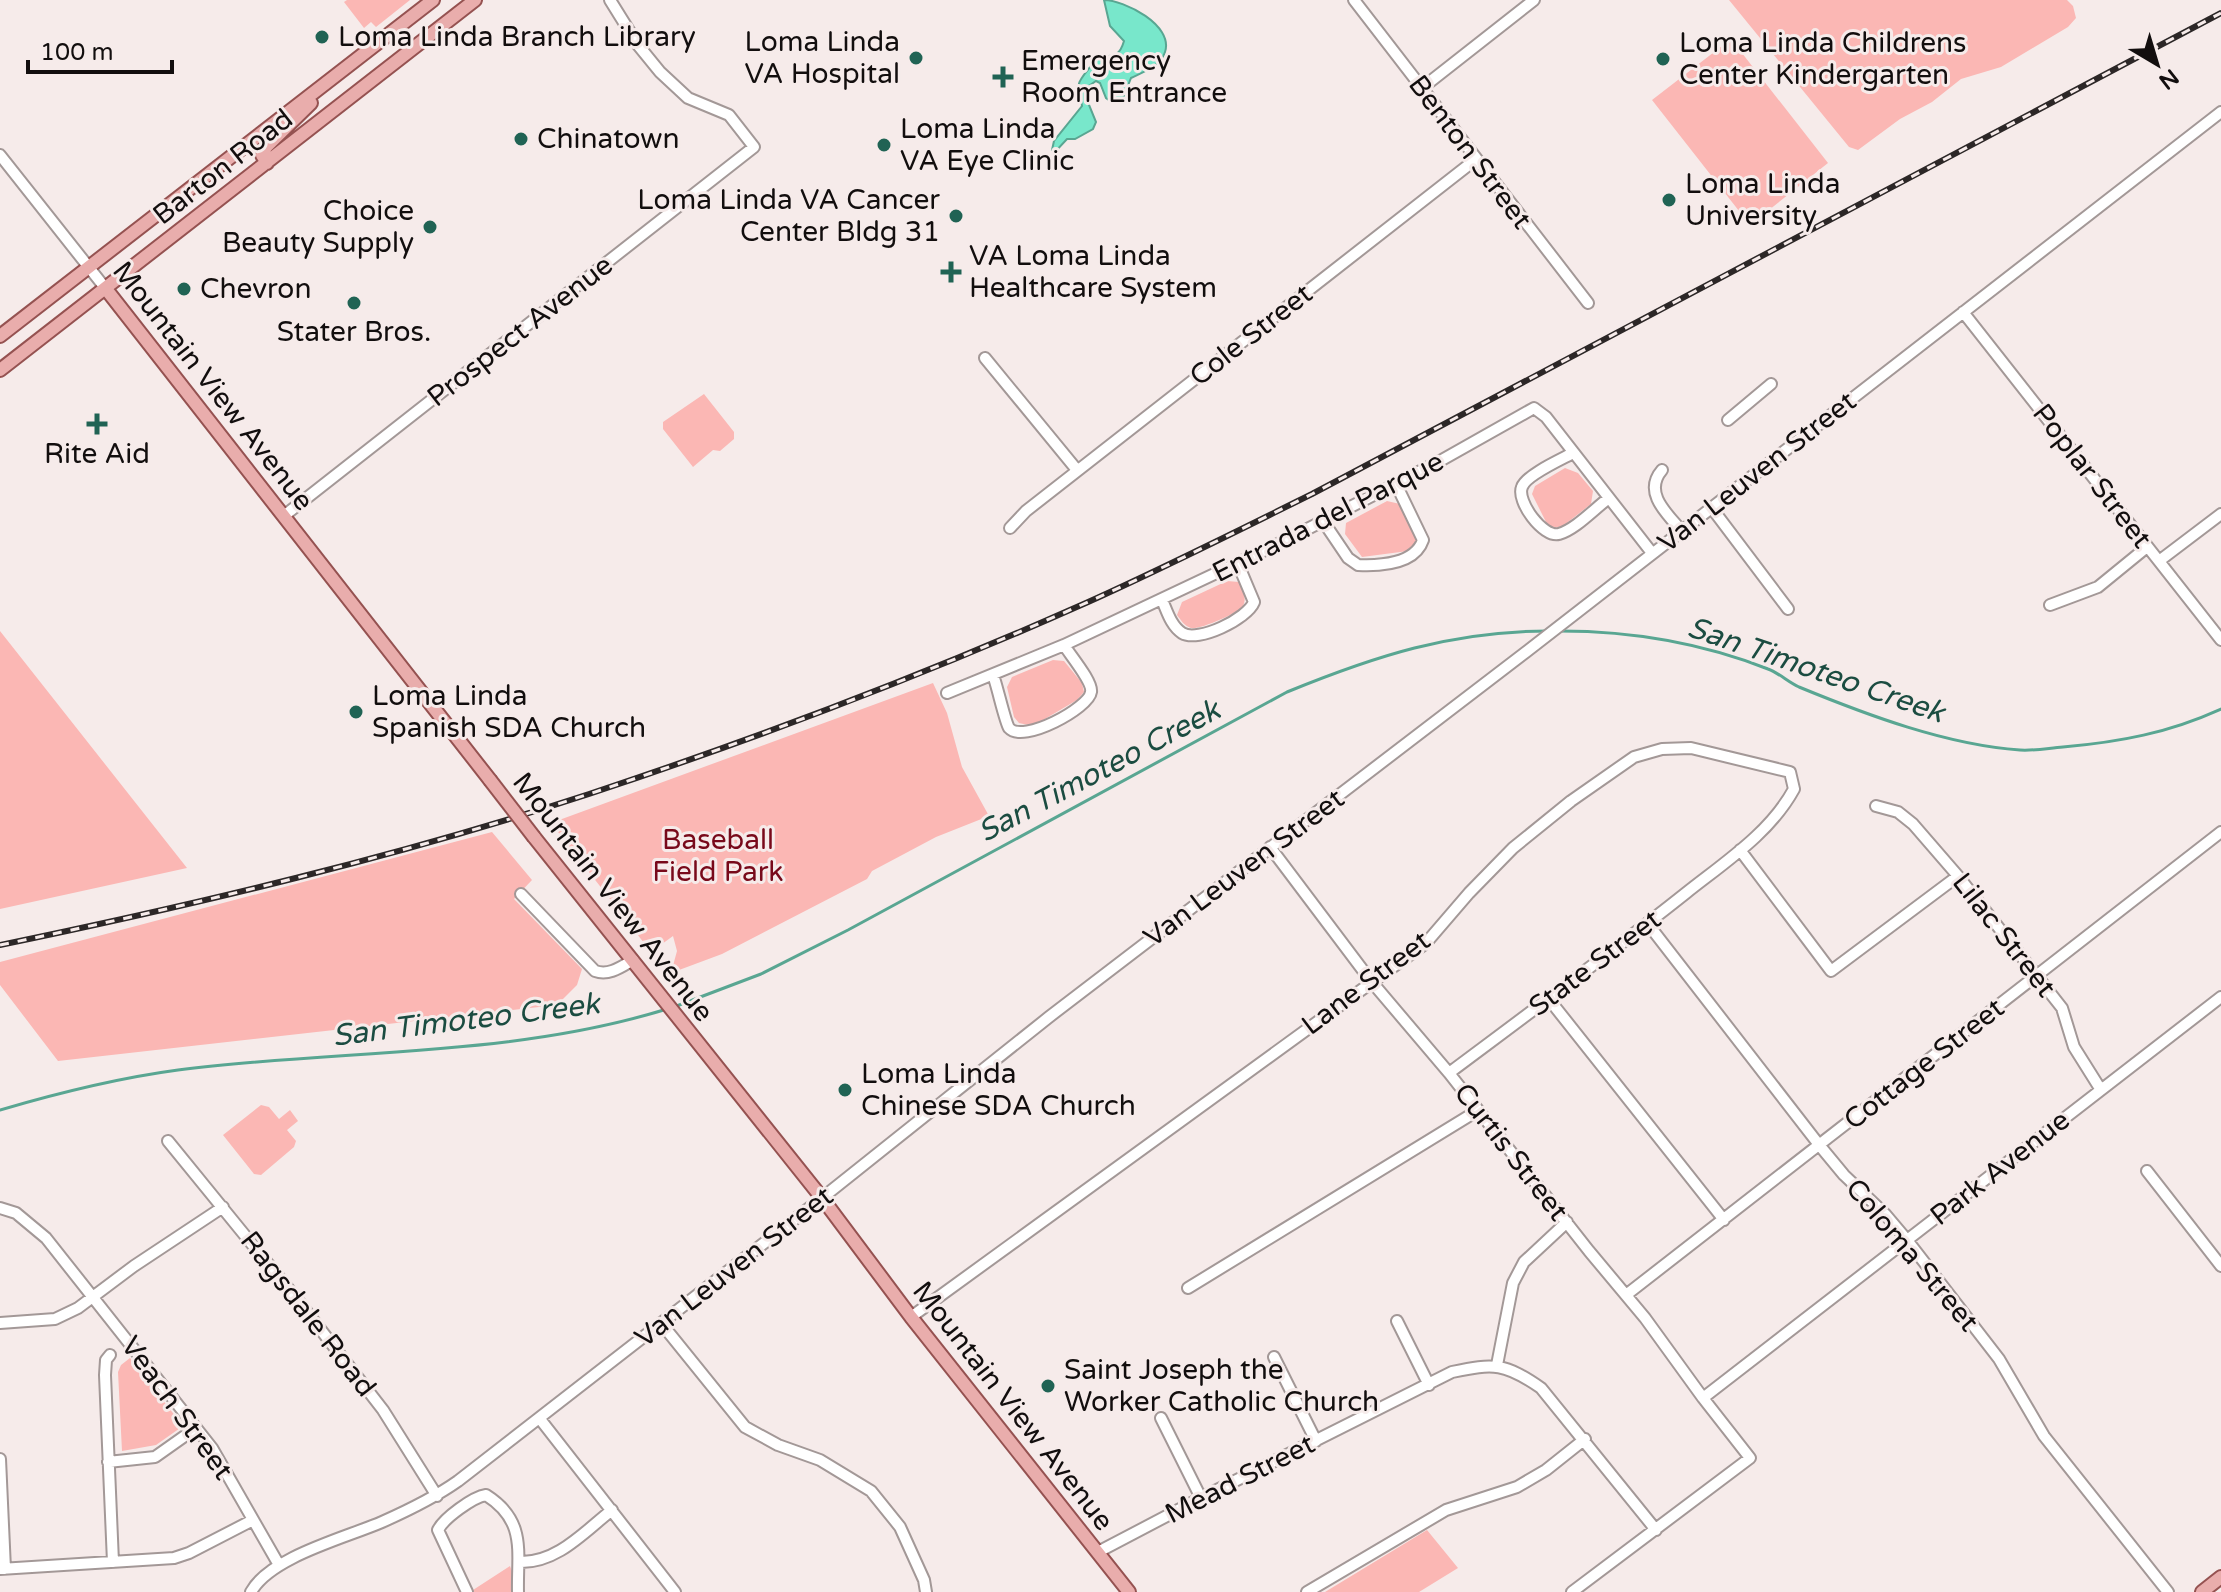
<svg xmlns="http://www.w3.org/2000/svg" width="2221" height="1592" font-family="'Varela Round',sans-serif">
  <rect width="100%" height="100%" fill="#f6ebea"/>
  <path fill="#fbb7b4" d="M347 0H410L376 27 371 22 364 28 344 2Z
    M1729 0H2067L2073 6 2076 18 2068 27 2001 67 1961 79 1932 102 1900 119 1858 150 1849 147Z
    M1731 39 1828 163 1750 225 1652 100Z
    M704 394 734 432V439L720 451 713 450 693 467 663 429V422Z
    M1565 468 1578 473 1593 491 1591 504 1563 526 1554 528 1547 524 1532 494 1535 486Z
    M1387 501 1400 504 1417 533 1418 545 1408 551 1362 557 1345 534 1346 523Z
    M1227 581 1239 582C1243 590 1247 598 1243 606 1239 613 1199 630 1191 628 1184 626 1181 620 1177 615L1182 602Z
    M0 631 187 868 0 909Z
    M1053 660 1064 661 1082 683 1084 692 1077 700 1033 726 1019 723 1014 717 1007 687 1012 677Z
    M933 683 947 713 962 767 989 816 936 837 872 871 867 879 722 954 671 973 677 951 673 936 651 952 551 823Z
    M492 832 532 880 514 899 582 969 577 985 557 1005 58 1061 0 985V962Z
    M261 1105 269 1107 279 1119 290 1110 298 1121 287 1130 296 1141 294 1147 261 1175 254 1174 223 1135Z
    M130 1358 183 1426 156 1445 122 1451 118 1372 121 1365Z
    M1427 1530 1458 1568 1419 1592H1325Z
    M510 1566 513 1574 514 1592H474L473 1590Z"/>
  <path fill="#78e7cb" stroke="#59a692" stroke-width="2" d="M1104 0C1124 0 1174 25 1165 52 1161 66 1143 72 1131 78L1122 101 1113 103 1106 98 1100 83 1096 81 1086 88 1087 100 1096 122 1093 129 1075 139H1067L1055 152 1052 150 1054 141 1082 106C1081 100 1078 90 1079 84 1079 79 1096 60 1100 56 1115 57 1120 55 1124 41L1110 26Z"/>
  <g fill="none" stroke-linecap="round" stroke-linejoin="round">
    <path stroke="#59a692" stroke-width="3" d="M1560 631C1630 631 1702 643 1768 669 1779 673 1788 682 1799 687 1867 715 1947 745 2020 750 2034 751 2049 748 2063 747 2120 742 2168 733 2221 709
      M674 1007 761 974 848 930 1287 692C1375 656 1452 631 1548 631
      M0 1110C58 1093 118 1078 178 1070 340 1049 509 1058 667 1009"/>
    <g stroke="#a39897" stroke-width="14">
      <path id="minor" d="M1354 0 1588 303
        M1422 88 1534 0
        M0 155 106 289
        M1963 312 2221 640
        M985 358 1077 470
        M1728 420 1771 384
        M1573 453C1562 459 1526 475 1522 487 1516 501 1543 538 1559 534 1576 529 1594 509 1609 498
        M1662 470C1643 492 1666 513 1681 530
        M1711 507 1788 609
        M285 515 754 147 729 115 688 98 660 72 638 45 610 0
        M1323 521 1348 558 1358 565C1380 566 1415 564 1423 540L1396 484
        M1010 528 1026 511 1475 160
        M2159 561 2221 514
        M1162 600C1167 611 1171 626 1182 633 1198 643 1247 619 1254 602L1238 564
        M2050 605 2098 587 2147 547
        M993 675C997 685 1005 722 1009 728 1023 744 1089 708 1091 692 1093 682 1070 655 1064 645
        M947 693 1064 645 1282 542 1440 461 1534 408 1546 417 1652 553
        M1876 806 1898 812 1913 824 1958 876 2062 1008 2074 1047 2101 1090
        M1270 847 1371 981 1449 1073 1589 1251 1645 1318 1703 1398 1750 1458 1572 1592
        M1740 850 1831 971 1958 876
        M521 894 595 971C609 976 621 967 633 960
        M1648 924 1820 1146 1844 1175 1885 1214 1907 1240 1999 1359 2044 1436 2168 1592
        M1548 998 1724 1220
        M168 1141 300 1303 383 1410 437 1496
        M2147 1171 2221 1266
        M0 1208 16 1213 46 1238 212 1448 279 1565
        M1188 1288 1477 1111
        M1626 1295 2221 832
        M911 1317 1426 943 1469 893 1513 848 1571 801 1634 757 1662 749 1691 748 1790 772 1794 789C1770 833 1725 862 1686 893 1608 955 1528 1014 1449 1073
        M1397 1321 1429 1385
        M0 1323 55 1319 78 1308 134 1266 223 1207
        M661 1323 745 1427 778 1445 820 1460 871 1491 900 1527 924 1580 926 1592
        M110 1355 106 1360 105 1375 113 1562
        M1274 1357 1316 1441
        M1497 1365 1513 1283 1524 1262 1567 1222
        M1703 1398 2221 997
        M1161 1418 1201 1498
        M540 1419 675 1592
        M0 1459 5 1569
        M108 1462 155 1457 196 1428
        M1098 1552 1201 1498 1452 1372C1494 1363 1505 1363 1541 1388L1656 1530
        M520 1562C557 1563 584 1532 612 1510
        M0 1569 174 1558 189 1553 253 1520
        M251 1592C270 1557 345 1538 382 1522 409 1510 434 1498 458 1481L822 1198 1049 1017 1526 652 2221 112
        M467 1592 438 1530C444 1518 473 1497 486 1495 527 1521 517 1552 518 1592
        M1307 1592 1446 1510 1517 1487 1546 1470 1585 1439"/>
    </g>
    <g stroke="#955251" stroke-width="16">
      <path id="major" d="M267 163 262 155 266 147 311 103
        M106 289 490 780
        M0 336 433 0
        M0 370 475 0
        M534 837 822 1198 911 1317 1129 1592
        M2202 1592 2221 1577"/>
    </g>
    <use href="#minor" stroke="#fff" stroke-width="10"/>
    <use href="#major" stroke="#e9adac" stroke-width="12"/>
    <g stroke="#2c2727" stroke-width="6">
      <path id="rail" d="M0 945C199 904 396 857 589 794 755 739 919 677 1079 606 1158 571 1235 532 1312 494L2221 13"/>
    </g>
    <use href="#rail" stroke="#f6ebea" stroke-width="3" stroke-dasharray="9" stroke-linecap="butt"/>
    <g stroke="#955251" stroke-width="16" stroke-linecap="butt">
      <path id="major-bridge" d="M490 780 534 837"/>
    </g>
    <use href="#major-bridge" stroke="#e9adac" stroke-width="12"/>
  </g>
  <g fill="#206354" stroke="#f6ebea" stroke-width="3">
    <circle cx="322" cy="37" r="8"/>
    <circle cx="916" cy="58" r="8"/>
    <circle cx="1663" cy="59" r="8"/>
    <path d="M999 65h8v8h8v8h-8v8h-8v-8h-8v-8h8z"/>
    <circle cx="521" cy="139" r="8"/>
    <circle cx="884" cy="145" r="8"/>
    <circle cx="1669" cy="200" r="8"/>
    <circle cx="956" cy="216" r="8"/>
    <circle cx="430" cy="227" r="8"/>
    <path d="M947 260h8v8h8v8h-8v8h-8v-8h-8v-8h8z"/>
    <circle cx="184" cy="289" r="8"/>
    <circle cx="354" cy="303" r="8"/>
    <path d="M93 412h8v8h8v8h-8v8h-8v-8h-8v-8h8z"/>
    <circle cx="356" cy="712" r="8"/>
    <circle cx="845" cy="1090" r="8"/>
    <circle cx="1048" cy="1386" r="8"/>
  </g>
  <g text-anchor="middle" dominant-baseline="central" stroke-width="6" stroke-linejoin="round" paint-order="stroke">
    <g font-size="28" fill="#120e0e" stroke="#f6ebea" text-anchor="start">
      <text x="338" y="37">Loma Linda Branch Library</text>
      <text x="900" y="42" text-anchor="end">Loma Linda<tspan x="900" dy="32">VA Hospital</tspan></text>
      <text x="1679" y="43">Loma Linda Childrens<tspan x="1679" dy="32">Center Kindergarten</tspan></text>
      <text x="1021" y="61">Emergency<tspan x="1021" dy="32">Room Entrance</tspan></text>
      <text x="900" y="129">Loma Linda<tspan x="900" dy="32">VA Eye Clinic</tspan></text>
      <text x="537" y="139">Chinatown</text>
      <text x="1685" y="184">Loma Linda<tspan x="1685" dy="32">University</tspan></text>
      <text x="940" y="200" text-anchor="end">Loma Linda VA Cancer<tspan x="940" dy="32">Center Bldg 31</tspan></text>
      <text x="414" y="211" text-anchor="end">Choice<tspan x="414" dy="32">Beauty Supply</tspan></text>
      <text x="969" y="256">VA Loma Linda<tspan x="969" dy="32">Healthcare System</tspan></text>
      <text x="200" y="289">Chevron</text>
      <text x="354" y="332" text-anchor="middle">Stater Bros.</text>
      <text x="97" y="454" text-anchor="middle">Rite Aid</text>
      <text x="372" y="696">Loma Linda<tspan x="372" dy="32">Spanish SDA Church</tspan></text>
      <text x="861" y="1074">Loma Linda<tspan x="861" dy="32">Chinese SDA Church</tspan></text>
      <text x="1064" y="1370">Saint Joseph the<tspan x="1064" dy="32">Worker Catholic Church</tspan></text>
    </g>
    <g font-size="28" fill="#120e0e" stroke="#f6ebea">
      <text transform="translate(1470 152) rotate(53)">Benton Street</text>
      <text transform="translate(223 167) rotate(-38)">Barton Road</text>
      <text transform="translate(520 331) rotate(-38)">Prospect Avenue</text>
      <text transform="translate(1251 335) rotate(-38)">Cole Street</text>
      <text transform="translate(213 386) rotate(52)">Mountain View Avenue</text>
      <text transform="translate(1757 472) rotate(-38)">Van Leuven Street</text>
      <text transform="translate(2092 476) rotate(52)">Poplar Street</text>
      <text transform="translate(1328 517) rotate(-27)">Entrada del Parque</text>
      <text transform="translate(1244 868) rotate(-37)">Van Leuven Street</text>
      <text transform="translate(613 897) rotate(52)">Mountain View Avenue</text>
      <text transform="translate(2004 935) rotate(52)">Lilac Street</text>
      <text transform="translate(1595 963) rotate(-37)">State Street</text>
      <text transform="translate(1366 983) rotate(-37)">Lane Street</text>
      <text transform="translate(1924 1064) rotate(-38)">Cottage Street</text>
      <text transform="translate(1511 1152) rotate(52)">Curtis Street</text>
      <text transform="translate(2000 1168) rotate(-38)">Park Avenue</text>
      <text transform="translate(1912 1255) rotate(50)">Coloma Street</text>
      <text transform="translate(734 1267) rotate(-38)">Van Leuven Street</text>
      <text transform="translate(308 1314) rotate(52)">Ragsdale Road</text>
      <text transform="translate(1013 1406) rotate(52)">Mountain View Avenue</text>
      <text transform="translate(177 1408) rotate(54)">Veach Street</text>
      <text transform="translate(1240 1479) rotate(-27)">Mead Street</text>
    </g>
    <g font-size="28" fill="#78091a" stroke="#f6ebea">
      <text x="718" y="840">Baseball<tspan x="718" dy="32">Field Park</tspan></text>
    </g>
    <g font-size="30" font-style="italic" fill="#1b4c41" stroke="#f6ebea">
      <text transform="translate(1816 670) rotate(19)">San Timoteo Creek</text>
      <text transform="translate(1099 771) rotate(-28)">San Timoteo Creek</text>
      <text transform="translate(466 1020) rotate(-7)">San Timoteo Creek</text>
    </g>
  </g>
  <g transform="translate(2157 64) rotate(142)" stroke="#f6ebea" stroke-width="6" paint-order="stroke">
  <path d="M0-6L14 30L0 20L-14 30Z" fill="#120e0e"/>
  <text y="-12" font-size="22" font-weight="bold" text-anchor="middle" fill="#120e0e">N</text>
  </g>
  <path d="M28 60v12h144v-12" fill="none" stroke="#120e0e" stroke-width="4"/>
  <text x="40" y="60" font-size="24" fill="#120e0e" stroke="#f6ebea" stroke-width="6" paint-order="stroke">100 m</text>
</svg>
